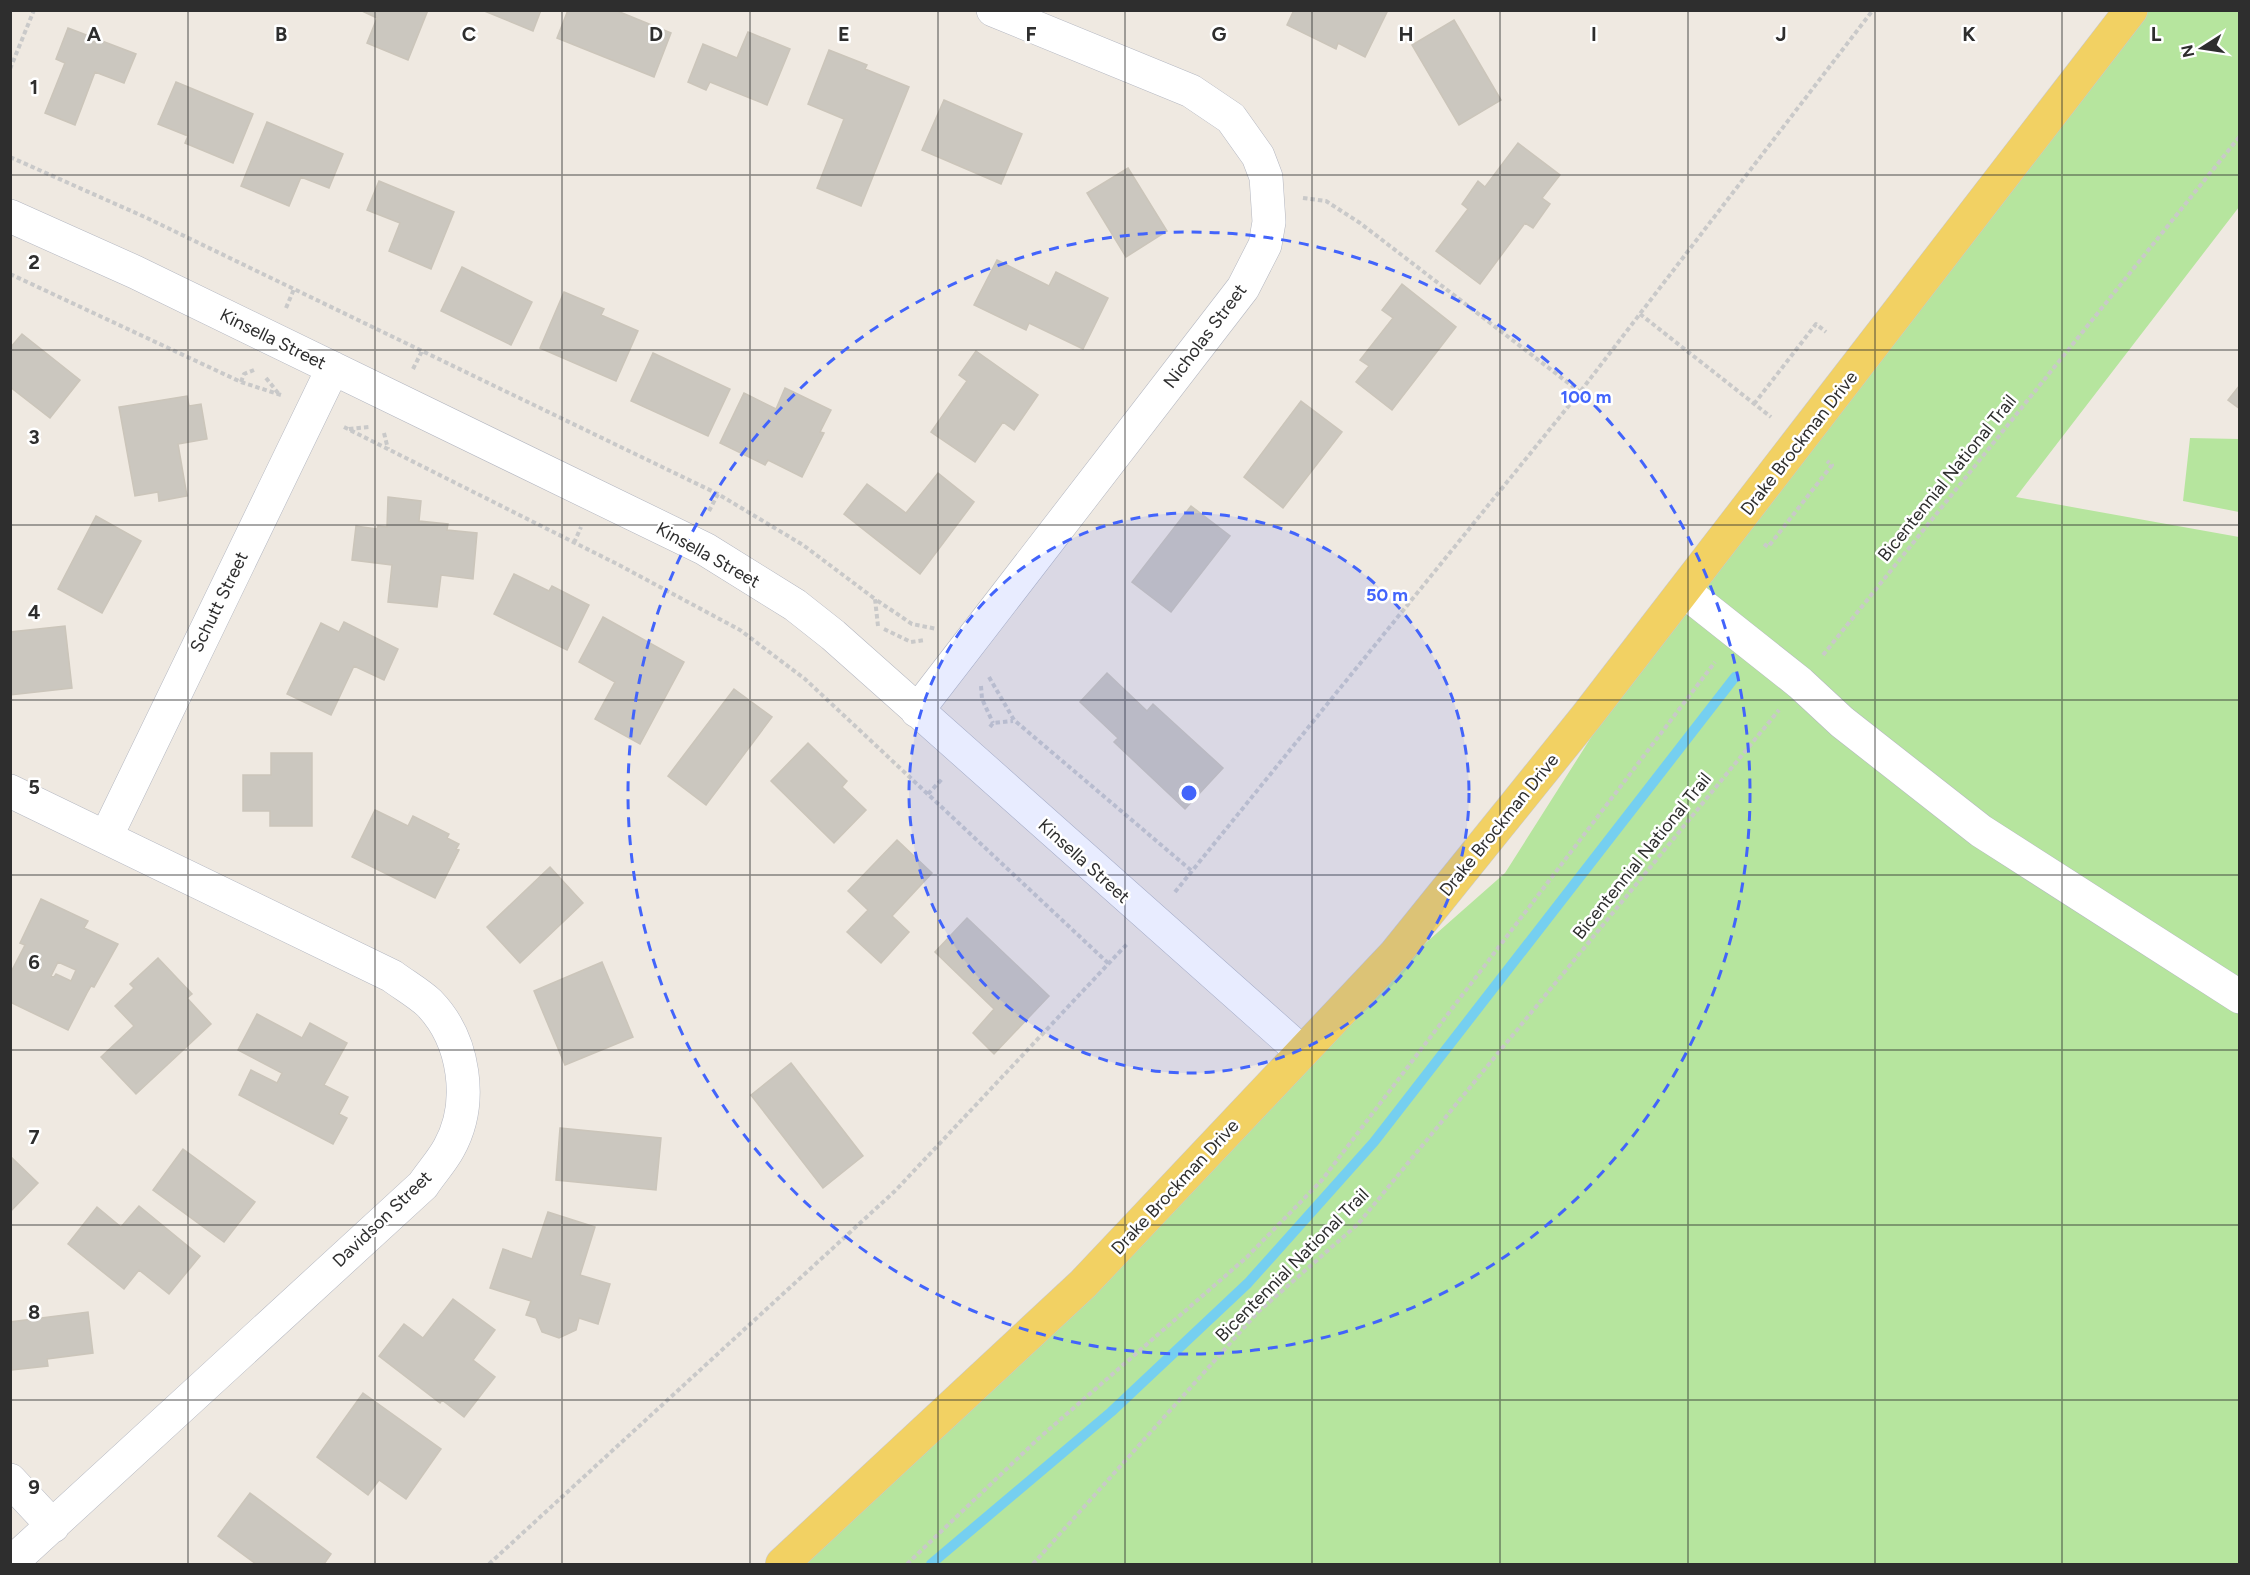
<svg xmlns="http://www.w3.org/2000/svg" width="2250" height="1575" font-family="Figtree,sans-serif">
  <rect width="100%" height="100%" fill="#efe9e1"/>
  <path fill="#b6e59e" d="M2131 11H2239V207L2016 497 2239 537V1564H781L1302 1052 1505 873 1684 591Z
    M2190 438 2239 439V512L2183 501Z"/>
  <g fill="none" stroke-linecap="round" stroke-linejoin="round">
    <path stroke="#75cff0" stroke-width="10" d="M931 1564 1111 1412 1248 1283 1374 1142 1735 677"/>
  </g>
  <path fill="#cbc7bf" stroke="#cbc5ba" stroke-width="1.5" fill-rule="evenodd" d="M360 10H428L408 60 367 43 377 18Z
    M482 10H541L533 31Z
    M568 10H615L671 33 654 77 557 38Z
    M1294 10H1388L1365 57 1338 43 1336 49 1287 25Z
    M1454 20 1501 100 1459 125 1412 45Z
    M68 28 136 54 124 83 95 72 75 125 45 113 65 63 56 59Z
    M748 32 790 49 767 105 710 82 706 90 688 82 703 44 737 58Z
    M829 50 867 65 865 69 909 87 861 206 817 188 844 119 808 104Z
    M176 82 253 114 233 163 185 143 188 136 158 124Z
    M944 100 1022 134 1001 184 922 150Z
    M267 122 343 154 329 188 301 177 289 206 241 186Z
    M1518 143 1560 175 1542 198 1550 204 1533 228 1525 223 1480 284 1436 251 1468 209 1462 204 1478 181 1485 187Z
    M1128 168 1167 231 1126 257 1087 193Z
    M379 181 454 212 431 269 389 251 400 223 367 210Z
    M997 260 1049 286 1056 272 1108 298 1083 349 1029 323 1026 330 974 305Z
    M462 267 532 302 511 345 441 311Z
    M1402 284 1456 327 1392 410 1356 382 1369 366 1360 360 1393 318 1382 310Z
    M564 292 604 309 601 315 638 331 616 381 540 348Z
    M22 334 80 380 50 418 10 387V348Z
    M976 351 1038 395 1014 430 1003 422 975 462 931 432 967 381 959 375Z
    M653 353 730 389 708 436 631 401Z
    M2240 385V409L2228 400Z
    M785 388 831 410 820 432 824 433 802 477 768 460 765 465 720 443 744 393 776 409Z
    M187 396 189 406 201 404 207 439 178 444 187 496 159 501 158 492 135 496 119 407Z
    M1301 401 1342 432 1283 508 1244 477Z
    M938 473 974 502 920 574 844 514 867 484 906 513Z
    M388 497 421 501 419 521 448 524 447 530 477 533 473 579 441 575 437 607 388 602 392 565 352 560 356 526 377 529 378 526 387 527Z
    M1191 506 1230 536 1171 612 1132 582Z
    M96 516 141 541 102 613 58 589Z
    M514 574 549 591 552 586 589 605 567 650 494 614Z
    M603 617 684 662 640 744 595 719 615 682 579 662Z
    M344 622 398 649 384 680 354 666 331 715 287 694 321 623 339 632Z
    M65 626 72 688 10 695V632Z
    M1107 673 1147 711 1153 704 1223 768 1185 809 1114 742 1118 738 1080 702Z
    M734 689 772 717 706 805 668 776Z
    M808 743 847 781 842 787 866 810 834 843 771 781Z
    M271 753H312V826H270V811H243V775H271Z
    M375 810 408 826 413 816 449 834 447 838 459 844 456 849 459 850 435 898 352 857Z
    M897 840 932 873 892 916 909 932 881 963 847 932 868 910 848 891Z
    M550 867 583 903 520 963 487 927Z
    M41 899 88 921 84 928 118 944 94 987 91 986 87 993 68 1030 10 1002V974L25 945 20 943ZM58 962 76 970 71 981 56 974 54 977 51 976Z
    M967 918 1049 996 994 1054 973 1033 994 1009 935 952Z
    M158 958 192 994 187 998 211 1024 136 1094 101 1057 134 1026 115 1006 134 988 130 984Z
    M602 962 633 1037 565 1065 534 991Z
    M257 1014 302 1038 310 1023 347 1043 324 1085 348 1097 339 1114 347 1118 333 1144 239 1095 251 1070 277 1083 282 1073 238 1050Z
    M791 1063 863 1156 823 1188 751 1095Z
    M560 1128 661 1138 656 1190 556 1180Z
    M183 1149 255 1202 224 1242 153 1190Z
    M10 1156 38 1183 10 1212Z
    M139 1206 200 1256 169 1294 139 1270 124 1289 68 1244 97 1207 121 1227Z
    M548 1212 595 1227 580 1275 610 1284 598 1324 579 1318 576 1330 559 1338 542 1332 536 1318 526 1315 531 1301 490 1288 503 1249 532 1259Z
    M453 1299 495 1330 473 1360 495 1377 464 1417 442 1400 440 1403 379 1356 404 1324 423 1338Z
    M88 1312 93 1353 47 1359 48 1366 12 1370 10 1322Z
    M363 1393 441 1449 406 1499 379 1480 368 1495 317 1457Z
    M250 1493 331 1554 324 1564H256L218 1536Z"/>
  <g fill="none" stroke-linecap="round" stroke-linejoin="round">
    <g stroke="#b4b7c1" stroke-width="34">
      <path id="minor" d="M10 216 135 272 705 549 795 605 833 635 1302 1052
        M1684 591 1800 683 1842 722 1981 831 2240 997
        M917 711 1243 288 1265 245 1269 222 1266 177 1258 156 1231 118 1191 91 993 10
        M10 791 392 976C404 985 418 993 429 1003 465 1040 474 1103 449 1148 442 1161 431 1173 423 1185L10 1564
        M106 837 333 368
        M10 1480 53 1526"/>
    </g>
    <g stroke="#c9c9c9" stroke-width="34">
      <path id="major" d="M782 1564 1083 1284 1395 954 1586 717 2131 10"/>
    </g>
    <path stroke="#c9c9c9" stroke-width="4" stroke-dasharray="4.5 3" stroke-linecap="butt" d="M10 69 34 10
      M10 157 147 218 718 494
      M1303 198 1326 201 1360 223 1580 392
      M10 274 241 382 281 395
      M286 308 294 289
      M1640 314 1771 417
      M413 369 422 351
      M266 378 278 393
      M241 382 244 374 254 370
      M1754 404 1816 324 1826 332
      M344 427 619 565 740 630 805 679 1109 964
      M349 429 369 427
      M384 433 388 449
      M709 511 718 494 803 545 875 599
      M574 543 581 527
      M1764 544 1768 547 1832 465 1827 461
      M878 626 875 599 912 624 937 629
      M884 629 911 642 925 640
      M1823 655 2240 136
      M989 677 1014 720 1193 872
      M981 686 982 699 993 723
      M990 727 993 723 1013 721
      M928 794 942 779
      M1175 892 1580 392 1873 10
      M489 1564 895 1191 1127 944
      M907 1564 1038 1439 1247 1257 1322 1180 1715 662
      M1033 1564 1258 1312 1358 1224 1779 710"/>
    <use href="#minor" stroke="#fff" stroke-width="33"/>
    <use href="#major" stroke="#f2d163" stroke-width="33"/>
  </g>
  <path fill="none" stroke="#2e2e2e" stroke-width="1.5" stroke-opacity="0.55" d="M188 10V1564M375 10V1564M562 10V1564M750 10V1564M938 10V1564M1125 10V1564M1312 10V1564M1500 10V1564M1688 10V1564M1875 10V1564M2062 10V1564M10 175H2240M10 350H2240M10 525H2240M10 700H2240M10 875H2240M10 1050H2240M10 1225H2240M10 1400H2240"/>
  <circle cx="1189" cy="793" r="280" fill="#4264fb" fill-opacity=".12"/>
  <g fill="none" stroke="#4264fb" stroke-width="3" stroke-dasharray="10 8">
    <circle cx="1189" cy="793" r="280"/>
    <circle cx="1189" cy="793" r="561"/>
  </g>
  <g text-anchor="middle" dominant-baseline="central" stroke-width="5" stroke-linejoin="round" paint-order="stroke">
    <g font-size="18" fill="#2e2e2e" stroke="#fff">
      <text transform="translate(1205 336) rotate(-53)">Nicholas Street</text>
      <text transform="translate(273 339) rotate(26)">Kinsella Street</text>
      <text transform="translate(1799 443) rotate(-52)">Drake Brockman Drive</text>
      <text transform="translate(1947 478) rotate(-51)">Bicentennial National Trail</text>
      <text transform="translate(708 555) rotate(29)">Kinsella Street</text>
      <text transform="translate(219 602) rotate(-64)">Schutt Street</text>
      <text transform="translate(1499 825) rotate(-51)">Drake Brockman Drive</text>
      <text transform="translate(1642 856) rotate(-51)">Bicentennial National Trail</text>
      <text transform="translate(1084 861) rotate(42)">Kinsella Street</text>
      <text transform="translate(1175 1187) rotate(-47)">Drake Brockman Drive</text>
      <text transform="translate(382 1219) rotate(-44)">Davidson Street</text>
      <text transform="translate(1292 1265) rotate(-45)">Bicentennial National Trail</text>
    </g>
  </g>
  <g font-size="20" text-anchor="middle" font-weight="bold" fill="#2e2e2e" stroke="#fff" stroke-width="5" stroke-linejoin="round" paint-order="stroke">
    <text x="94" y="41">A</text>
    <text x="281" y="41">B</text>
    <text x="469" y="41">C</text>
    <text x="656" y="41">D</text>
    <text x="844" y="41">E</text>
    <text x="1031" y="41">F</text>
    <text x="1219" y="41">G</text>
    <text x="1406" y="41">H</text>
    <text x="1594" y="41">I</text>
    <text x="1781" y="41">J</text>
    <text x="1969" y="41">K</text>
    <text x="2156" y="41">L</text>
    <text x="34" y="94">1</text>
    <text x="34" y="269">2</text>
    <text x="34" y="444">3</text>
    <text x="34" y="619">4</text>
    <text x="34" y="794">5</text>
    <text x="34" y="969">6</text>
    <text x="34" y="1144">7</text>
    <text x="34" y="1319">8</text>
    <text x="34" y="1494">9</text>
  </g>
  <circle cx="1189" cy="793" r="9" fill="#4264fb" stroke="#fff" stroke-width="3"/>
  <g font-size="18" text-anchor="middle" font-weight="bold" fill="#4264fb" stroke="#fff" stroke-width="5" stroke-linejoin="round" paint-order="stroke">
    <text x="1586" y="403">100 m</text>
    <text x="1387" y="601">50 m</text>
  </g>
  <rect width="2250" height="1575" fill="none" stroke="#2e2e2e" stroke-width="24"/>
  <g transform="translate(2202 48) rotate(258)" stroke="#ffffff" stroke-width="4.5" paint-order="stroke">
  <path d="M0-4.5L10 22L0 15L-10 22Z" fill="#2e2e2e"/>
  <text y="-9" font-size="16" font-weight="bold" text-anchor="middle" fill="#2e2e2e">N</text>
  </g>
</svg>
